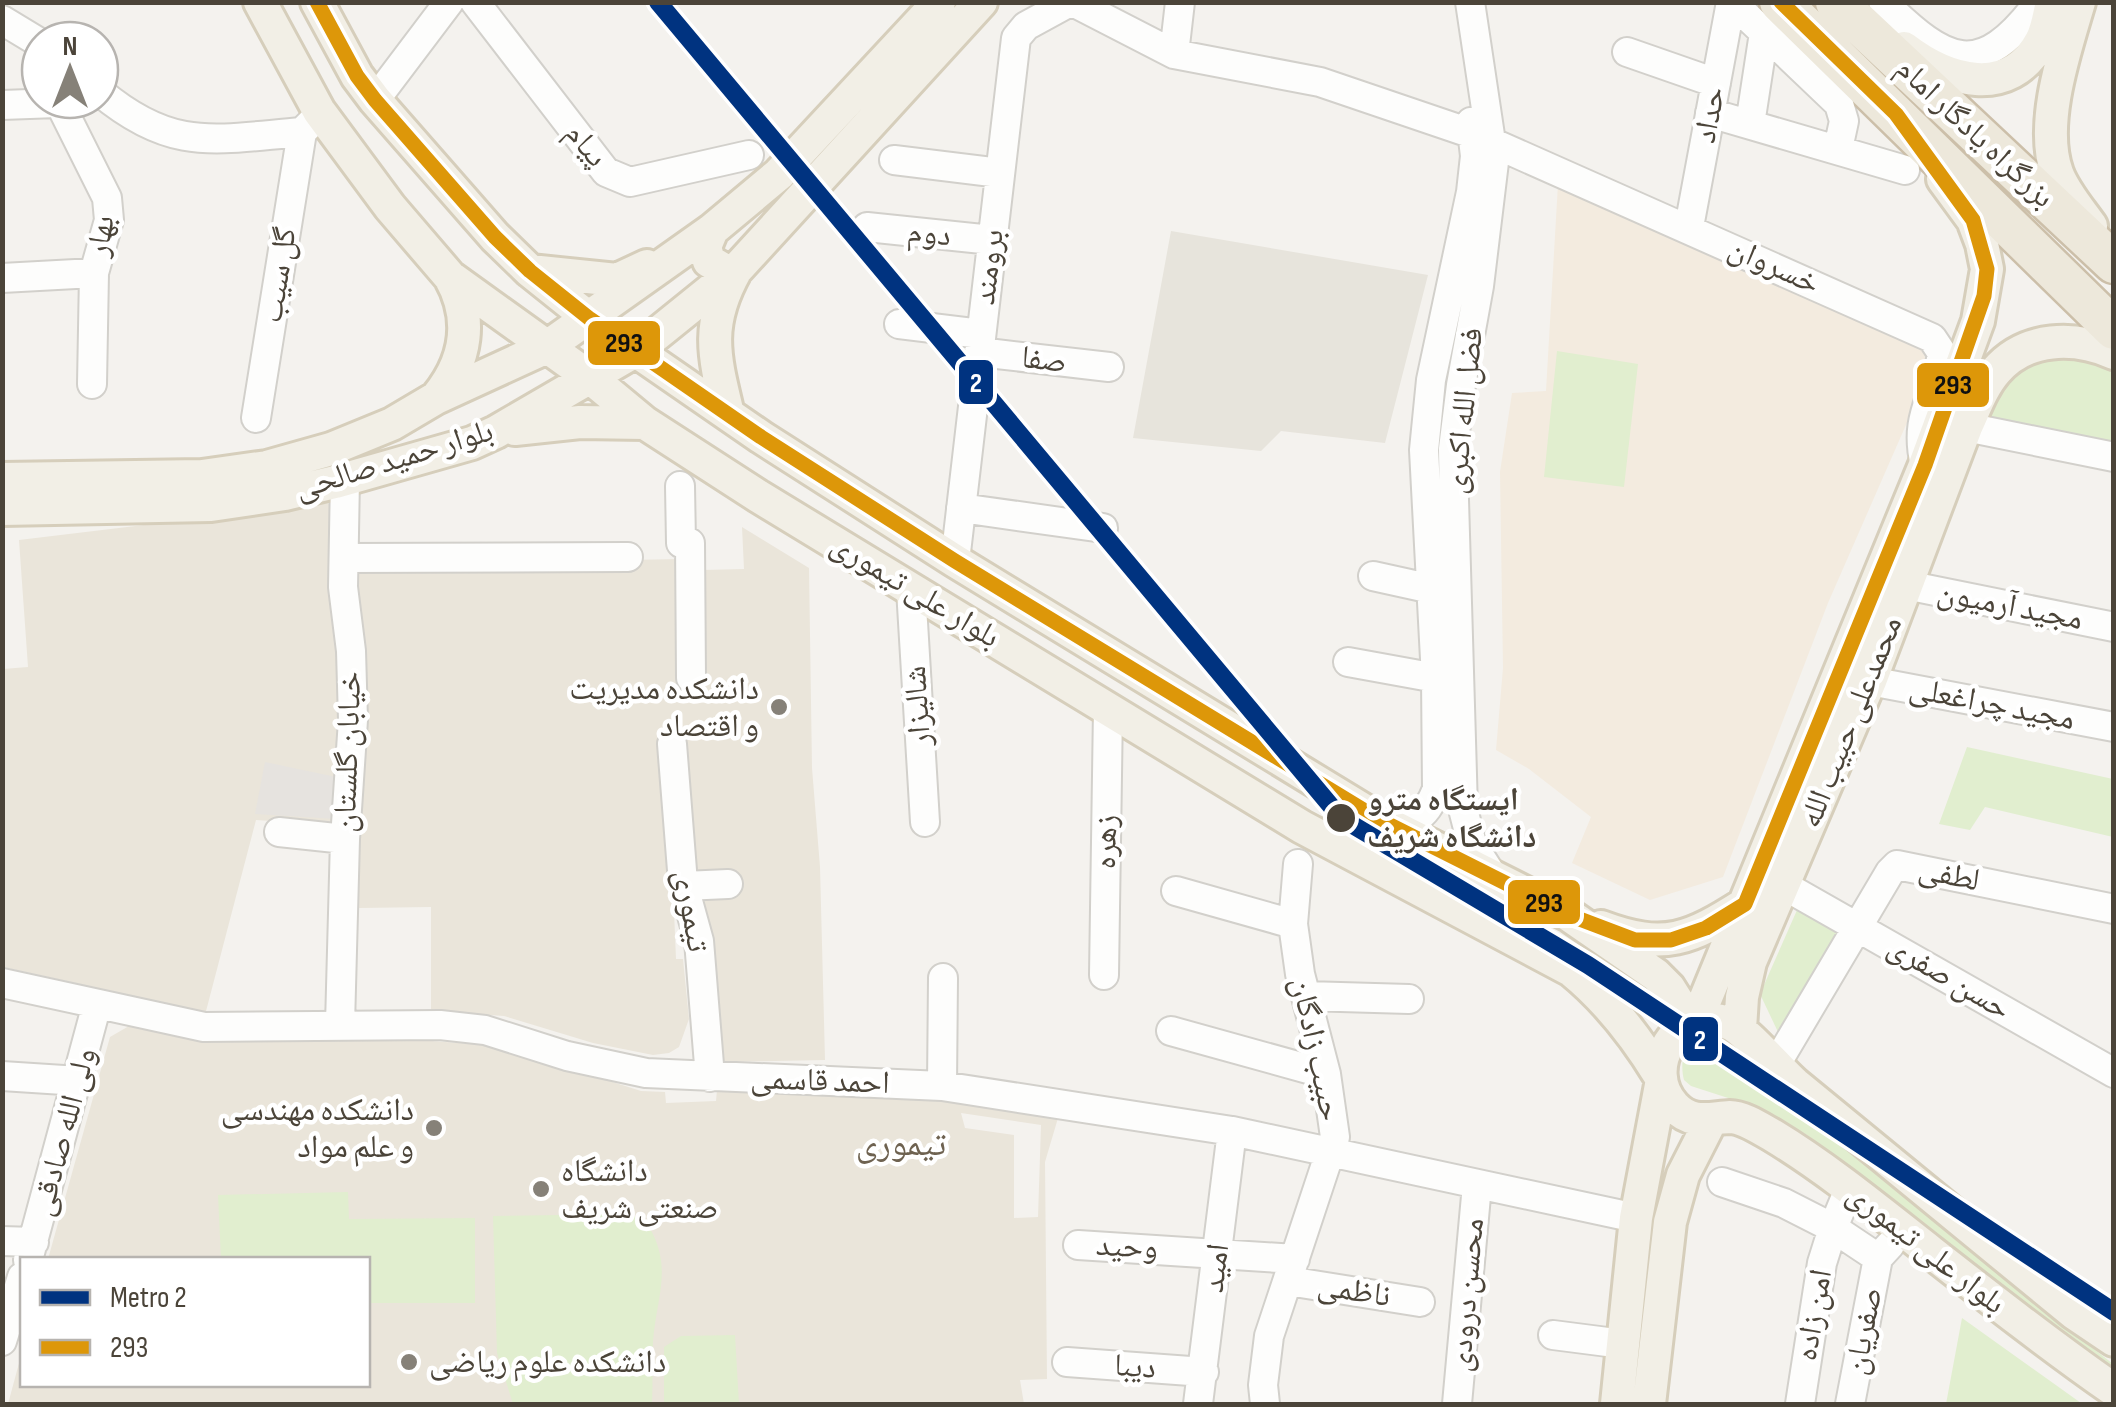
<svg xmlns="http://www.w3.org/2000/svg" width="2116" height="1407" font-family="'Sofia Sans Condensed','Noto Naskh Arabic',sans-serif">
  <rect width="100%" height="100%" fill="#f4f2ee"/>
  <path fill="#e7e4dc" d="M1171 231 1428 275 1385 443 1281 431 1261 451 1133 438Z"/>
  <path fill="#f3ebdf" d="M1558 184 1928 348 1923 386 1828 603 1723 877 1650 900 1572 863 1591 817 1529 769 1496 750 1503 668 1500 472 1512 393 1546 391Z"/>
  <path fill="#eae5da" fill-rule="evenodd" d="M328 503 340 517 336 819 333 825 256 820 205 1015 114 999 89 986 3 967V669L28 667 19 540Z
    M742 527 809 568 812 768 820 867 825 1060 719 1062 673 887 676 959H683L689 1019 679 1047 669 1053 653 1055 593 1043 504 1016 431 1011V907L359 908V565L681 559 704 678 703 570 744 569Z
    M129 1026 212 1039 379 1037 499 1046 641 1091 665 1092 666 1103 716 1101 717 1090 851 1094 951 1101 1058 1118 1045 1162 1047 1379 1020 1380 1024 1404H8L22 1352V1384H368V1260L48 1259 110 1037ZM961 1113 1041 1125 1038 1217 1014 1218V1135L965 1128Z"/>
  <path fill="#e1eecf" d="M2057 349 2113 362V449L1981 421 1999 377Z
    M1557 351 1638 364 1624 487 1544 477Z
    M1967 747 2113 779V837L1985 807 1970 830 1939 824Z
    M1801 901 1843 928 1778 1032 1760 994Z
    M1706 1036 1724 1041 1951 1236 2113 1364V1379L2028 1319 1807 1135 1759 1108 1691 1086 1684 1080C1679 1060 1685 1043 1706 1036Z
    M348 1192 349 1219 475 1218V1303H368V1260L221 1259 218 1195Z
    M625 1214 644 1219C675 1264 657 1293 653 1341 652 1362 653 1383 652 1404H513L497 1353 493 1216Z
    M1962 1318 2081 1403 2080 1404H1946Z
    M735 1335 739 1404H664V1347L681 1336Z"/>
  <path fill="#e6e3df" d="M265 762 336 777V819L255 814Z"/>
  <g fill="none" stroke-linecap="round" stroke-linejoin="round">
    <g stroke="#d2d0cb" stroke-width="32">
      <path id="minor" d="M475 2 606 172 630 182 749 155
        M1073 2 1174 54 1320 82 1473 134 1932 338 1942 353C1936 398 1913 415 1925 465
        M1470 2 1494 162 1479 286 1461 385 1453 449 1454 500 1463 809 1472 844 1492 875
        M1732 2 1839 104 1844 121 1838 149
        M1883 2C1947 64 1979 82 2039 2
        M2 20 40 43
        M1627 52 1716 83
        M1174 54 1180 2
        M100 92C173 153 215 139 302 132L313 121
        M58 100 107 198 109 220 94 273 92 384
        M375 100 449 2
        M2 105 57 103
        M1710 113 1905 170
        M1750 124 1764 33
        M894 160 1000 173
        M867 227 992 240
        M1689 227 1731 2
        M2 278 94 273
        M899 324 981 334
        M979 352 1109 367
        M256 418 302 132
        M1966 427 2114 457
        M680 486 681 543H690L691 678
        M961 508 1103 528
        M345 558 628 557
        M955 561 1016 38 1026 26 1070 2
        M1373 576 1432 589
        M1906 585 2114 627
        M911 589 925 822
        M1348 662 1436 678
        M1870 681 2114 727
        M672 744 683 883 699 941 710 1077
        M1379 819C1413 825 1424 821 1437 789L1436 678 1424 450 1431 380 1471 192 1475 156 1471 122
        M279 832 345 839
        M1783 885 2114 1073
        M684 886 728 884
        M1176 891 1293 924
        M1104 975 1108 709
        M2 983 204 1027 440 1025 485 1030 567 1056 646 1073 942 1086 1232 1131 1636 1218
        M1306 996 1409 999
        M340 1025 345 839 353 720 351 651 343 587 345 479
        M1171 1031 1326 1074
        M1775 1066 1890 872 1897 865 2114 909
        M2 1076 79 1081
        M942 1086 943 978
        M1722 1182 1784 1203 1833 1228 1822 1263 1800 1404
        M1849 1189 1833 1228 1878 1258 1890 1245
        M2 1241 34 1242
        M1078 1245 1295 1259
        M28 1260 97 1004
        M1288 1281 1420 1302
        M1553 1335 1623 1344
        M2 1341 22 1277
        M1067 1362 1204 1372
        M1198 1404 1232 1131
        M1265 1404 1263 1385 1269 1336 1335 1137 1326 1074 1300 974 1293 924 1298 864
        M1457 1404 1477 1185
        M1850 1404 1878 1258"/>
    </g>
    <g stroke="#d6cebb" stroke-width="38">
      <path id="major" d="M260 2 319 111 390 207 450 277 592 379 645 423 758 496 1302 827 1571 970C1608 1000 1635 1035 1660 1076
        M317 2 357 76 375 100 495 237 530 271 590 319 761 437 955 561 1378 819 1569 915 1656 975 1669 988 1691 1023
        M2079 2C2065 50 2039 124 2057 173 2064 192 2079 209 2091 226
        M1904 48C1946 80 2009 101 2041 41 2047 30 2049 15 2052 2
        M712 230 705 247 709 261 724 270H736C705 325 714 356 728 414
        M530 271 617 280 647 266
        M437 397C467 360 473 318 450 277
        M515 429 580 422 645 423
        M2 479 202 476 267 467 331 449 392 424 436 398 547 347 712 230 779 174 939 2
        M2 509 211 505 285 494 335 482 472 443 496 432 637 350 736 270 981 2
        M1601 927C1665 951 1690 939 1745 904
        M1696 1022 1925 465 1978 321 1987 269 1982 244 1973 220 1943 179
        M1740 1029 1742 997 1750 962 1870 681 1966 427C1975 408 1982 387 1996 371 2026 336 2075 336 2114 353
        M2114 1340 2074 1313 1795 1084C1779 1070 1744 1028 1728 1023 1678 1005 1639 1068 1674 1106 1692 1125 1709 1118 1730 1117 1743 1117 1761 1129 1772 1135 1828 1169 1880 1212 1931 1252 1991 1299 2051 1346 2114 1390
        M1617 1404 1636 1218 1661 1085
        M1649 1404 1670 1222 1683 1175 1710 1122"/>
    </g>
    <g stroke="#ccbfa9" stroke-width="45">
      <path id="highway" d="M1780 2 2114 329
        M1836 2 2114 263"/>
    </g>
    <use href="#minor" stroke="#fdfdfc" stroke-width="28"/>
    <use href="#major" stroke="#f2efe6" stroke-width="32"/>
    <use href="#highway" stroke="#ede8db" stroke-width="40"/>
    <g stroke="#fff" stroke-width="22">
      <path id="bus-1" d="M317 2 357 76 375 100 495 237 530 271 590 319 761 437 955 561 1378 819 1569 915 1635 940H1671L1706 928 1745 904 1925 465 1984 296 1987 269 1973 220 1896 114 1781 2"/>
    </g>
    <use href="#bus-1" stroke="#dd9709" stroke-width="15"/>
    <g stroke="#fff" stroke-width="25">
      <path id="metro-1" d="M658 2 1341 818 1588 965 2114 1312"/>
    </g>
    <use href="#metro-1" stroke="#003380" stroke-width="18"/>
  </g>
  <g fill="#868178" stroke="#fff" stroke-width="4">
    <circle cx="779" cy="707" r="10"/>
    <circle cx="434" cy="1128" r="10"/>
    <circle cx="541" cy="1189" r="10"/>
    <circle cx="409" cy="1362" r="10"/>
  </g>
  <circle fill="#4b4439" stroke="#fff" stroke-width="4" cx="1341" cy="818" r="16"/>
  <g text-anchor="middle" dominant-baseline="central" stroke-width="9" stroke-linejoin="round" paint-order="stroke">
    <g font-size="32" fill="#4b4439" stroke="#fff">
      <text transform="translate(1710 115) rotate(-79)">حداد</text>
      <text transform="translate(1975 133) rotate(43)">بزرگراه یادگار امام</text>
      <text transform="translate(586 145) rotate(50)">پیام</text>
      <text transform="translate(929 234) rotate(6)">دوم</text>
      <text transform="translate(101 236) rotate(-80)">بهار</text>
      <text transform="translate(1774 266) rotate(24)">خسروان</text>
      <text transform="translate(989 267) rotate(-83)">برومند</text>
      <text transform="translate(279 275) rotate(-81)">گل سیب</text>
      <text transform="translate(1044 360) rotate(7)">صفا</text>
      <text transform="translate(1464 411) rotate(-84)">فضل الله اکبری</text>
      <text transform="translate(394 460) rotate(-17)">بلوار حمید صالحی</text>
      <text transform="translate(915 591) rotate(31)">بلوار علی تیموری</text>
      <text transform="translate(2010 606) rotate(11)">مجید آرمیون</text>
      <text transform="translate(1992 704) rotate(11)">مجید چراغعلی</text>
      <text transform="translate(918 706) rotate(-94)">شالیزار</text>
      <text transform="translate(1851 722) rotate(-68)">محمدعلی حبیب الله</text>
      <text transform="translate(348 752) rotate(-88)">خیابان گلستان</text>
      <text transform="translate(1106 842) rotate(-89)">زهره</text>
      <text transform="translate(1949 875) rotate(12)">لطفی</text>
      <text transform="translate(691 911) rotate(80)">تیموری</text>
      <text transform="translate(1949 978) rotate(30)">حسن صفری</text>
      <text transform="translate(1316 1049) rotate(78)">حبیب زادگان</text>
      <text transform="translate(820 1081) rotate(2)">احمد قاسمی</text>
      <text transform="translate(64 1132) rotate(-75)">ولی الله صادقی</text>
      <text transform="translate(1127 1247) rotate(3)">وحید</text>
      <text transform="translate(1926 1249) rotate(38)">بلوار علی تیموری</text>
      <text transform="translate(1216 1268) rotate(-83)">امید</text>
      <text transform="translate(1354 1291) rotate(9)">ناظمی</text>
      <text transform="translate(1467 1295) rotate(-85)">محسن درودی</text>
      <text transform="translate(1814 1315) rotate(-80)">امن زاده</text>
      <text transform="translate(1864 1331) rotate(-79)">صفریان</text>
      <text transform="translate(1135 1367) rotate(4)">دیبا</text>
    </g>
    <g font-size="32" fill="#4b4439" stroke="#fff" text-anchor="end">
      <text x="759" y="689">دانشکده مدیریت<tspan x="759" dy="37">و اقتصاد</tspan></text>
      <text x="414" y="1110">دانشکده مهندسی<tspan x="414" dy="37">و علم مواد</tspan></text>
      <text x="561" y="1171" text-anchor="start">دانشگاه<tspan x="561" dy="37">صنعتی شریف</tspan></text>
      <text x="429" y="1362" text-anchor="start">دانشکده علوم ریاضی</text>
    </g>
    <g font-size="32" font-weight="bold" fill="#4b4439" stroke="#fff" text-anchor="start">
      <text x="1367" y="800">ایستگاه مترو<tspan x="1367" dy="37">دانشگاه شریف</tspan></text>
    </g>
    <g font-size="35" fill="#6e6250" stroke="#fff">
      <text x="901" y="1144">تیموری</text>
    </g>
  </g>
  <g stroke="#fff" stroke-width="4">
    <rect x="586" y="319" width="76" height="48" rx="10" fill="#dd9709"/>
    <rect x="957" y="358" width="38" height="48" rx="10" fill="#003380"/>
    <rect x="1915" y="361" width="76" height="48" rx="10" fill="#dd9709"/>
    <rect x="1506" y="878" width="76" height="48" rx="10" fill="#dd9709"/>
    <rect x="1681" y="1015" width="39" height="48" rx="10" fill="#003380"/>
  </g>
  <g font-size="28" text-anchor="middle" font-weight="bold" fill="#fff">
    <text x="976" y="392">2</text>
    <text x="1700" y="1049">2</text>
  </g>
  <g font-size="28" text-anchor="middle" font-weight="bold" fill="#111">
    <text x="624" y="352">293</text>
    <text x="1953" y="394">293</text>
    <text x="1544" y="912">293</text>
  </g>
  <rect width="2116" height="1407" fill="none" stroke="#4b4439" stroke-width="10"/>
  <rect x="20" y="1257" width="350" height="130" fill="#ffffff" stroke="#b7b4b0" stroke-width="2.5"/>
  <rect x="40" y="1290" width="50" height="15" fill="#003380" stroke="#b7b4b0" stroke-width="2.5"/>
  <text x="110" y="1307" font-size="30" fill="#4b4439">Metro 2</text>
  <rect x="40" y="1340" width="50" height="15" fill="#dd9709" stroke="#b7b4b0" stroke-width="2.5"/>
  <text x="110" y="1357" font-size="30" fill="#4b4439">293</text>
  <g transform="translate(70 70)"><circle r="48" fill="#ffffff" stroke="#b7b4b0" stroke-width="2.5"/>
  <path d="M0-8L18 38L0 25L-18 38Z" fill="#868178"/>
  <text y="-15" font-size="28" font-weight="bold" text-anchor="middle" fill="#4b4439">N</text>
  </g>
</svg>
